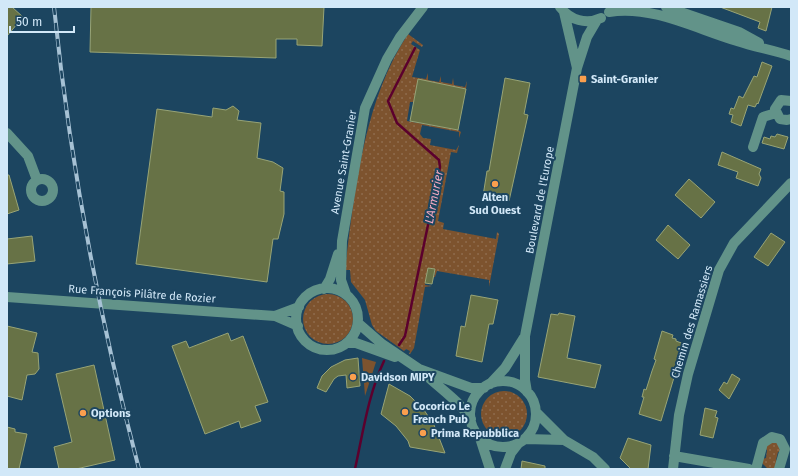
<svg xmlns="http://www.w3.org/2000/svg" width="798" height="476" font-family="'Fira Sans',sans-serif">
  <defs>
    <pattern id="grass-dots" width="8" height="8" patternUnits="userSpaceOnUse"><rect width="8" height="8" fill="#7d532e"/><path d="M2 2h.1M6 6h.1" fill="none" stroke="#8f6c4d" stroke-width="1.8" stroke-linecap="round"/></pattern>
  </defs>
  <rect width="100%" height="100%" fill="#1c4560"/>
  <path fill="url(#grass-dots)" d="M408 34 423 45 422 47 413 41 411 44 420 50 412 77 426 79 428 73V80L439 82 441 76V82L452 84 453 78 454 85 465 87 467 81 466 89 418 80 414 102H410L407 121 458 130 461 132 459 138V132L422 125 420 134 423 138 431 139 430 145 456 150 459 145 457 153 451 152 438 221 444 223 443 229 496 239 497 232 499 234 489 287V280L437 271 435 277H434L435 269 428 268 425 285 432 286 425 287 414 348 410 354H409L410 351 406 349 404 351 376 331 372 325 365 300 351 282 350 270H345C354 193 364 100 408 34Z
    M303 319a25 25 0 1 1 50 0a25 25 0 1 1-50 0Z
    M481 414a23 23 0 1 1 46 0a23 23 0 1 1-46 0Z
    M776 441 782 451 778 452 776 460 779 462 775 468 768 469 762 463V459L766 458 767 450 764 448 765 445Z"/>
  <path fill="#7d532e" d="M362 358 376 362 365 396Z"/>
  <g fill="none" stroke-linecap="round" stroke-linejoin="round">
    <path stroke="#5b002d" stroke-width="2.5" d="M399 345 405 336 440 167 439 160 397 123 388 101 415 48
      M355 469C363 433 368 395 384 361"/>
  </g>
  <path fill="#677246" stroke="#98a476" d="M7 7H12L23 17 7 36Z
    M91 7H324L322 46 297 45V39H276V58L90 52Z
    M720 7H772L766 31 758 28 760 22Z
    M762 62 772 66 758 104 757 103 755 107 748 105 741 126 731 122 733 115 729 114 731 108 734 109 739 96 743 98 754 76 757 77Z
    M505 78 530 83 524 114 528 115 509 201 483 196 487 171H489Z
    M418 79 466 89 458 130 410 121Z
    M233 106 239 111 237 120 261 123 257 158 273 162 283 168 280 191 284 192V214L278 239H273L267 282 136 264 157 109 212 117 213 108 226 110Z
    M777 134 788 137 784 149 762 143 764 137 770 139 771 136 775 137Z
    M722 152 761 169 759 174 761 178 758 186 736 178 738 172 718 165Z
    M7 175H9L19 210 7 214Z
    M689 179 715 202 701 218 675 195Z
    M668 225 690 245 678 259 656 240Z
    M771 233 785 242 768 266 754 257Z
    M32 236 35 261 7 264V239Z
    M428 268 435 269 432 284 425 283Z
    M471 295 498 300 493 324H489L482 362 456 356 461 326 465 327Z
    M559 313 575 316 567 358 601 365 595 388 538 377 551 314 558 315Z
    M7 326 37 333 32 352 38 353 39 369 35 374 27 375 22 400 7 396Z
    M662 331 673 335 672 338 676 339V341L684 344 661 421 639 414 644 397H642L644 389 646 390 652 371 656 360 654 359Z
    M228 333 231 341 243 336 268 402 255 406 261 421 241 428 239 421 205 434 172 346 186 341 189 348Z
    M358 358 360 386 347 388 346 375 338 376 334 379 326 392 317 388 322 376 331 367 345 360Z
    M94 365 115 460 76 469H59L54 447 72 442 56 374Z
    M732 374 740 379 729 399 719 390 724 382 727 384Z
    M389 384 410 396 424 410 434 425 445 453 410 447 408 441 396 426 381 414Z
    M705 408 717 411 715 417 718 418 713 438 700 435Z
    M7 427 15 429V432L27 434 19 469H7Z
    M628 438 651 445 648 469H631L620 458Z
    M522 461 545 466V469H521Z"/>
  <g fill="none" stroke-linecap="round" stroke-linejoin="round">
    <path stroke="#629389" stroke-width="10" d="M560 7C570 20 586 25 601 18
      M666 7 739 32 759 43
      M564 12 577 68
      M609 12C653 5 696 29 737 41 755 47 773 50 791 56
      M791 101 781 100 775 109 780 119 787 120 791 119
      M7 133 28 156 37 180
      M753 147 763 117 776 113
      M31 190a11 11 0 1 1 22 0a11 11 0 1 1-22 0Z
      M296 319a31 31 0 1 1 62 0a31 31 0 1 1-62 0Z
      M324 289 330 279 338 254
      M346 294 341 280 342 241 365 108 387 59 400 37 423 7
      M7 297 275 316 298 326
      M275 316 299 307
      M358 323 382 344 419 369 471 388H484
      M347 343H356L395 357
      M421 370C437 387 458 399 471 419
      M470 414a33 33 0 1 1 66 0a33 33 0 1 1-66 0Z
      M490 384 505 368 525 336
      M527 392 525 380V336L577 68 587 37 597 20
      M537 413 564 440 593 457 605 469
      M480 438 490 469
      M526 439 564 440
      M674 456 749 469
      M505 469 511 453 518 444
      M673 469 679 415 688 374 719 270 734 243 791 183
      M756 469 763 443 772 437 780 439 785 449 779 469"/>
    <g stroke="#a6c1d4" stroke-width="4">
      <path id="rail" d="M54 7C70 163 99 317 139 469"/>
    </g>
    <use href="#rail" stroke="#1c4560" stroke-width="2.5" stroke-dasharray="8" stroke-linecap="butt"/>
  </g>
  <g fill="#fa9f4e" stroke="#1c4560" stroke-width="1.5">
    <rect x="579" y="75" width="8" height="8" rx="2"/>
    <circle cx="495" cy="184" r="4"/>
    <circle cx="353" cy="377" r="4"/>
    <circle cx="405" cy="412" r="4"/>
    <circle cx="83" cy="413" r="4"/>
    <circle cx="423" cy="433" r="4"/>
  </g>
  <g text-anchor="middle" dominant-baseline="central" stroke-width="4" stroke-linejoin="round" paint-order="stroke">
    <g font-size="11" font-weight="bold" fill="#d2e8f8" stroke="#1c4560" text-anchor="start">
      <text x="591" y="79">Saint-Granier</text>
      <text x="495" y="197" text-anchor="middle">Alten<tspan x="495" dy="13">Sud Ouest</tspan></text>
      <text x="361" y="377">Davidson MIPY</text>
      <text x="413" y="406">Cocorico Le<tspan x="413" dy="13">French Pub</tspan></text>
      <text x="91" y="413">Options</text>
      <text x="431" y="433">Prima Repubblica</text>
    </g>
    <g font-size="11" fill="#d2e8f8" stroke="#1c4560">
      <text transform="translate(344 162) rotate(-80)">Avenue Saint-Granier</text>
      <text transform="translate(540 200) rotate(-79)">Boulevard de l'Europe</text>
      <text transform="translate(142 294) rotate(4)">Rue François Pilâtre de Rozier</text>
      <text transform="translate(692 322) rotate(-73)">Chemin des Ramassiers</text>
    </g>
    <g font-size="12" font-style="italic" fill="#f5aac0" stroke="#1c4560">
      <text transform="translate(434 197) rotate(-79)">L'Armurier</text>
    </g>
  </g>
  <rect width="798" height="476" fill="none" stroke="#d2e8f8" stroke-width="16"/>
  <path d="M10 26v6h64v-6" fill="none" stroke="#d2e8f8" stroke-width="2"/>
  <text x="16" y="26" font-size="12" fill="#d2e8f8" stroke="#1c4560" stroke-width="3" paint-order="stroke">50 m</text>
</svg>
